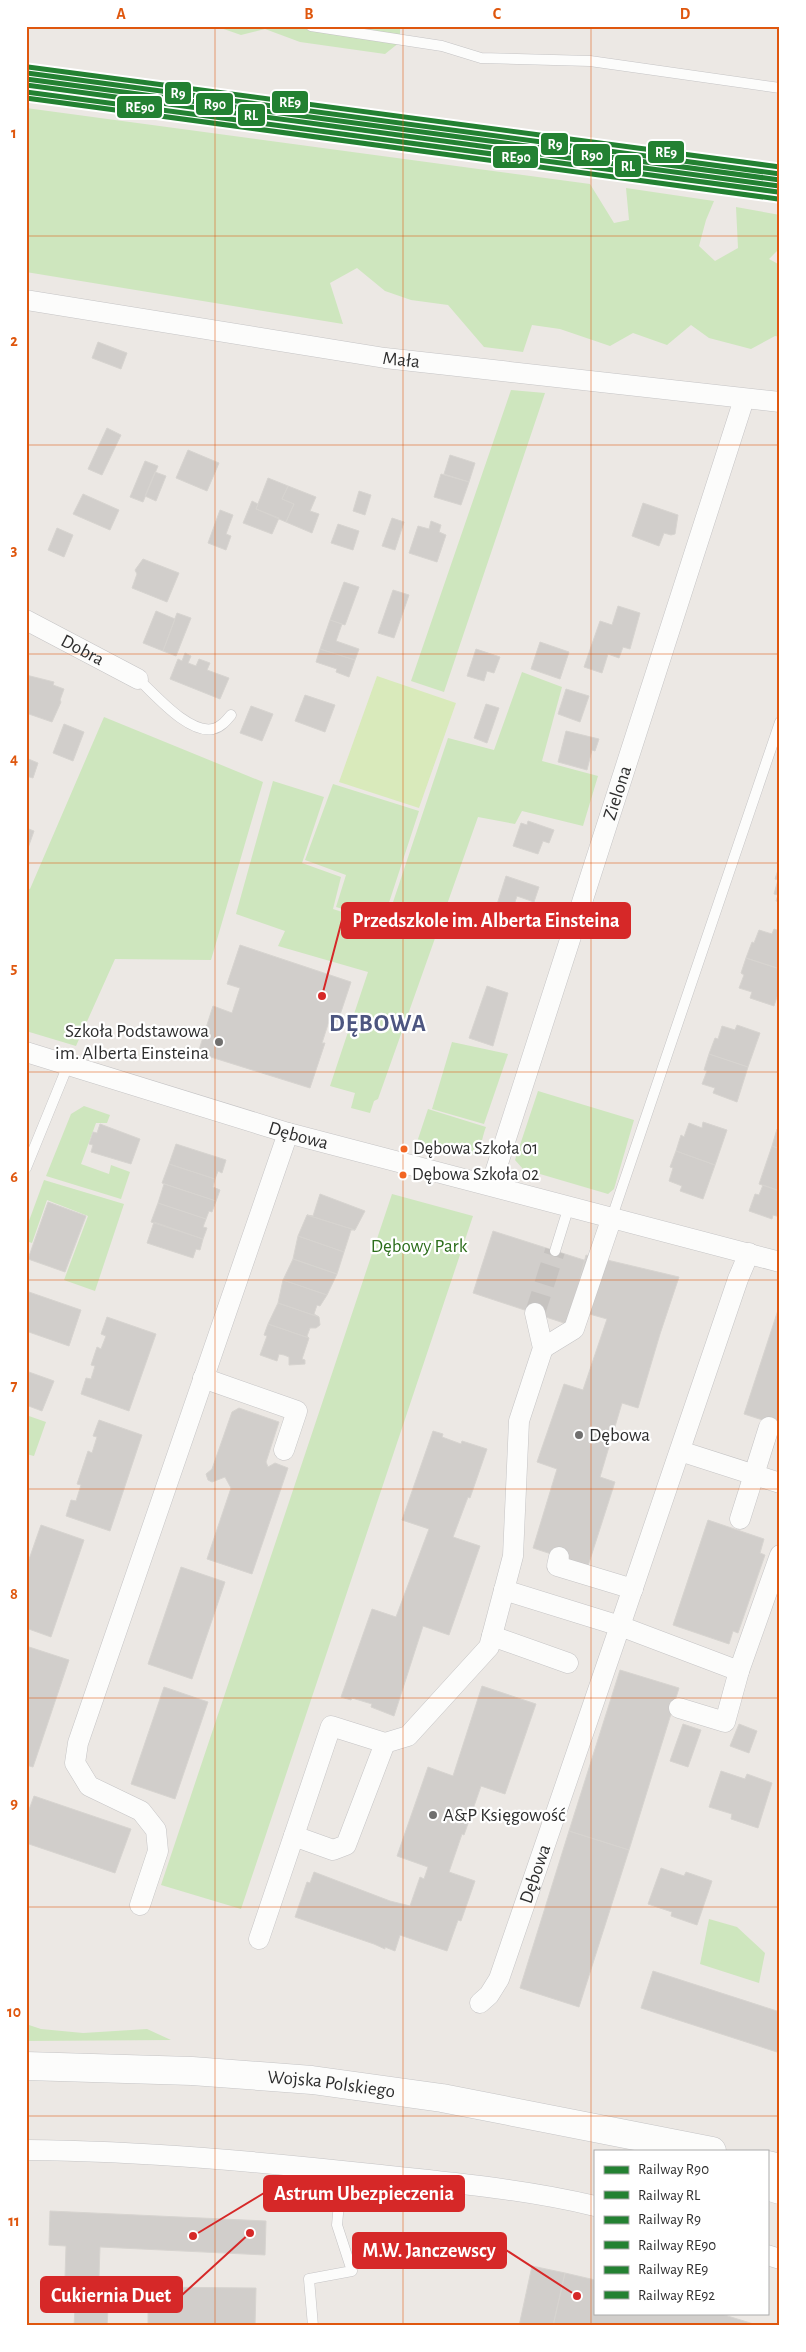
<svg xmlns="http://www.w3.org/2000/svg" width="806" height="2352" font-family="'Alegreya Sans',sans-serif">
  <rect width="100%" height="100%" fill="#ece8e4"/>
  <path fill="#cee6be" d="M215 26H400V42L385 54 300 42 265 29 241 35Z
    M26 108 590 184 614 223 629 220 626 188 714 201 706 220 699 246 715 261 738 248 736 207 780 215V248L769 259 780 265V337L775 336 751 349 709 338 691 325 667 345 633 333 610 346 560 329 532 325 523 352 484 347 448 305 411 300 385 291 357 268 330 283 343 324 26 272Z
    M511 390 545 393 444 692 411 681Z
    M522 672 562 687 542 761 598 776 583 826 522 811 515 824 478 817 378 1099 374 1101 370 1113 351 1108 355 1093 330 1086 368 972 278 946 285 931 236 914 273 781 324 797 302 863 341 877 333 909 385 926 448 738 494 750Z
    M104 717 263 782 211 960 115 959 76 1046 26 1031V888L30 889Z
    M333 784 419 811 383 921 336 907 346 875 305 860Z
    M452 1042 508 1054 484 1124 432 1109Z
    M538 1091 634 1120 614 1189 608 1194 523 1169 515 1160Z
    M84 1106 110 1115 107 1123H96L81 1164 109 1174 111 1165 130 1172 121 1199 46 1176 71 1114Z
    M428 1109 486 1127C483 1134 482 1144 478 1150 468 1164 431 1147 417 1142Z
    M44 1180 124 1204 95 1291 64 1280 88 1216 47 1200 32 1243 26 1241V1229Z
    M392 1194 473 1216 241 1909 161 1885Z
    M26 1415 46 1422 34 1456 26 1454Z
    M709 1919 737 1927 765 1953 759 1983 700 1964Z
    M26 2024 41 2029 83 2033 147 2029 171 2040 26 2041Z"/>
  <path fill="#d9eabb" d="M377 676 456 703 419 808 339 782Z"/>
  <path fill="#d1cecb" stroke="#d7d4d0" d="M98 342 127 353 121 369 92 358Z
    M107 428 121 435 102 475 88 469Z
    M188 450 219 463 207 491 176 478Z
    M450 455 475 463 469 482 444 474Z
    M145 461 158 466 143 502 130 497Z
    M155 472 166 476 156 501 145 496Z
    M441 474 469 482 461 505 434 497Z
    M268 478 288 486 282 499 294 504 286 522 256 509Z
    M288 486 316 497 310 511 319 514 312 533 286 522 294 504 282 499Z
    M359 491 371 495 365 515 353 511Z
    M83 494 119 510 110 530 73 514Z
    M252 501 258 504 256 509 279 518 272 534 243 523Z
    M643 503 678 515 675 534 671 535 664 533 659 546 632 536Z
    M220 510 233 515 226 534 231 536 226 550 208 543Z
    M392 518 404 522 395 550 382 546Z
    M431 521 441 525 439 532 446 535 437 562 409 553 418 526 429 529Z
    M338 524 359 531 353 550 331 543Z
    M57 528 73 535 64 557 48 550Z
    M143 559 179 573 167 602 132 588 137 574 135 570Z
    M344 582 359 587 345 625 330 620Z
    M393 590 409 595 394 638 378 633Z
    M618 606 640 613 630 649 623 647 619 658 608 654 602 673 584 667 600 621 612 625Z
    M156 611 175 619 163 651 143 643Z
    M177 613 191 618 176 656 163 651Z
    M330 620 342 624 336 641 359 649 355 660 320 649Z
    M540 642 569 652 560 679 531 669Z
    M320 649 355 660 349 677 336 672 337 669 316 662Z
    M476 649 500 657 494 673 487 671 484 681 467 676Z
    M185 653 191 656 188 663 196 666 199 659 210 663 207 670 229 678 220 699 170 679 178 659 182 661Z
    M26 675 54 682 53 685 64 689 60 700 61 702 52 722 26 713Z
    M566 689 589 696 580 722 558 714Z
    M305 695 335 705 325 732 295 721Z
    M486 704 499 708 487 743 474 738Z
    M251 706 273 714 262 741 240 733Z
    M64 724 84 732 73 761 53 753Z
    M566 731 599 739 595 751 592 750 587 770 558 762Z
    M26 758 38 763 33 778 26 776Z
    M528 821 554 830 549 843 543 841 538 854 513 846 521 823 527 825Z
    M26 828 34 831 28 848H26Z
    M780 864V902L776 901 778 895 774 894 778 880 775 879Z
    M506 876 539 887 534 902 517 896 514 905 521 907 518 916 505 913 503 920 493 917Z
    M774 929 780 931V969L746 958 752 942 754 943 759 930 772 934Z
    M240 945 351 982 338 1021 330 1018 322 1043H325L310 1088 198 1053 213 1006 232 1013 240 988 227 984Z
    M746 958 780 969V988L774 1006 750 998 752 992 739 988 744 975 741 973Z
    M487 986 508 993 493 1046 469 1038Z
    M737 1025 760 1033 748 1067 709 1054 715 1038 718 1039 722 1026 735 1030Z
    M709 1054 748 1067 737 1102 713 1093 715 1088 702 1084 707 1071 704 1070Z
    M703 1122 727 1130 715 1165 676 1151 681 1135 684 1137 689 1123 702 1128Z
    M100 1124 140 1139 131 1164 91 1152 93 1145 89 1144 93 1132 97 1133Z
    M777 1129 780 1130V1149L772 1146Z
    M176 1144 226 1160 222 1173 218 1171 215 1179 169 1164Z
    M772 1146 780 1149V1191L759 1184Z
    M676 1151 715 1165 703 1199 680 1191 682 1186 669 1181 673 1168 670 1167Z
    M169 1164 215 1179 213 1187 220 1190 216 1201 162 1183Z
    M164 1184 216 1201 212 1212 209 1211 206 1219 158 1203Z
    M763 1185 780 1191V1217L773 1215 772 1219 749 1211 755 1194 759 1195Z
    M320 1194 365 1211 355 1230 307 1215 313 1216Z
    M48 1202 86 1216 65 1272 28 1259Z
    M158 1203 206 1219 203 1227 207 1228 203 1239 151 1222Z
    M307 1215 355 1230H351L344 1252 298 1236Z
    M154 1222 203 1239 200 1250 196 1249 193 1258 147 1243Z
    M493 1231 587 1261 567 1324 473 1293Z
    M298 1236 344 1252 337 1274 293 1259Z
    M586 1255 679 1277 660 1334 638 1408 622 1403 600 1477 615 1482 588 1566 533 1548 557 1469 537 1462 564 1384 583 1390 607 1319 572 1309Z
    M293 1259 337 1274 327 1295 283 1280Z
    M283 1280 327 1295 320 1306 317 1305 314 1314 319 1317 278 1303Z
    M26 1291 81 1310 69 1346 26 1331Z
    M278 1303 319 1317 320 1325 316 1328H310L307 1336 309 1338 268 1324Z
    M779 1307 780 1422 773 1419 772 1423 744 1414Z
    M107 1317 156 1334 129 1411 81 1394 86 1378 91 1379 95 1366 91 1365 97 1347 101 1349 106 1336 101 1334Z
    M268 1324 309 1338 302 1359 305 1360V1364L289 1365V1357L284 1355 279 1354 277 1361 260 1355 267 1336 264 1335Z
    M26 1371 54 1381 42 1411 26 1405Z
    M239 1408 279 1422 266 1462 268 1467 275 1463 288 1468 252 1574 207 1559 231 1488 225 1477 212 1482 208 1480 206 1474 212 1469 232 1412Z
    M99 1420 142 1435 110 1531 66 1516 71 1500 76 1501 81 1485 77 1484 88 1451 92 1453 97 1437 93 1436Z
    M433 1431 443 1434 442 1437 461 1444 462 1441 487 1449 470 1498 468 1497 453 1537 480 1546 449 1635 423 1626 394 1716 371 1707 372 1704 352 1698 351 1700 341 1697 372 1609 396 1617 429 1529 402 1520Z
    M708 1520 764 1539 760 1553 765 1555 738 1633 733 1631 729 1644 673 1625Z
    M41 1525 84 1540 51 1637 26 1628V1568Z
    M181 1567 225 1582 192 1679 148 1664Z
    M26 1646 69 1660 33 1767 26 1765Z
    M620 1670 679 1688 629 1850 569 1831Z
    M482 1686 536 1704 505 1794 481 1786 464 1835 462 1834 449 1872 475 1881 461 1921 458 1920 447 1951 400 1935 395 1951 385 1947V1949L374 1944 295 1917 307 1882 310 1883 314 1872 390 1901 410 1906 420 1877 424 1879 428 1867 397 1856 428 1767 453 1776Z
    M164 1687 208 1702 175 1799 131 1784Z
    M683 1724 701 1730 688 1767 670 1761Z
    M739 1724 757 1731 749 1753 730 1746Z
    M721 1771 745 1779 747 1774 772 1783 758 1828 731 1819 732 1814 709 1807Z
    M34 1796 131 1829 115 1873 26 1843V1818Z
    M569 1831 629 1850 579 2007 520 1988Z
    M661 1868 684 1876 686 1872 712 1881 697 1925 671 1916 672 1912 648 1904Z
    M653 1971 780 2012V2053L641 2008Z
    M50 2211 266 2221 265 2255 100 2247 98 2308H64L66 2246 49 2245Z
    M532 2266 565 2273 553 2326H519Z
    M565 2273 595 2280V2313H718L760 2326H553Z
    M148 2287 256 2288 255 2326H148Z
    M75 2308 108 2309 107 2326H74Z"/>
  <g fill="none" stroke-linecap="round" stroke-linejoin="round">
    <path stroke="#c6c3c0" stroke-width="20" stroke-dasharray="20 10" stroke-linecap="butt" d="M535 1313 555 1251"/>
    <g stroke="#c5c4c5" stroke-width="11">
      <path id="lane" d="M311 26 442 46 481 58 590 61 780 88
        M138 679C155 694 188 734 213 729 221 727 226 721 231 715
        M26 1168 68 1065
        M612 1217 780 722
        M555 1251 569 1206
        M313 2326 309 2279 352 2271 337 2225 342 2170"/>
    </g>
    <g stroke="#c5c4c5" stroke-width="21">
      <g id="street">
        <path id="s1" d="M26 300 385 358 780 402"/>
        <path id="s2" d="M26 620 138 679"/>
        <path id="s3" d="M26 1052 288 1133 780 1262"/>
        <path id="s4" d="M491 1185 744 399"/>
        <path d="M543 1348 574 1329 612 1217"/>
        <path d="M203 1378 297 1411 284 1450"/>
        <path d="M680 1451 780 1483"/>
        <path d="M740 1519 769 1427"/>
        <path d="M559 1557 557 1566 633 1589"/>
        <path d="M504 1590 620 1626 738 1279 749 1253"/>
        <path d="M492 1636 568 1663"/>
        <path d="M679 1708 725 1722 739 1671 780 1555"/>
        <path d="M294 1836 333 1850 346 1845 385 1743"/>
        <path d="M140 1905 158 1851 156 1830 141 1811 89 1786 75 1763 78 1743 288 1133"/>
        <path d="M259 1939 331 1726 385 1743 408 1736 489 1647 513 1556 519 1421 543 1348 535 1313"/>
        <path id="s5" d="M480 2003 489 1995 499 1979 620 1626 739 1671"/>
        <path d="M26 2150C145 2151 263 2162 381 2175 453 2183 525 2189 595 2206"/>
        <path d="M767 2255 780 2259"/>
      </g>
    </g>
    <g stroke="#c5c4c5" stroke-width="29">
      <g id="secondary">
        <path id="s6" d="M26 2066 192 2071 312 2080 442 2098 712 2151"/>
        <path d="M767 2165 780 2168"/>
        <path d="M767 2186 780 2190"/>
      </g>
    </g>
    <use href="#lane" stroke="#fcfcfb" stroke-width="10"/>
    <use href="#street" stroke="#fcfcfb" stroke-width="20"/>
    <use href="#secondary" stroke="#fcfcfb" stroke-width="28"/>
    <g stroke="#fff" stroke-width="9">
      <path id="rail-1" d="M26 79 780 180"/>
    </g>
    <g stroke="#fff" stroke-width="9">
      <path id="rail-2" d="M26 85 779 186"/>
    </g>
    <g stroke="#fff" stroke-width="9">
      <path id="rail-3" d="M27 73 780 174"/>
    </g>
    <g stroke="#fff" stroke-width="9">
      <path id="rail-4" d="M26 92 778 192"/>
    </g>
    <g stroke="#fff" stroke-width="9">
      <path id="rail-5" d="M28 67 780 167"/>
    </g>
    <g stroke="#fff" stroke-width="9">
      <path id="rail-6" d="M26 98 778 199"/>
    </g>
    <use href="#rail-1" stroke="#238132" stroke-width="5"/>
    <use href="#rail-2" stroke="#238132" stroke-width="5"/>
    <use href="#rail-3" stroke="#238132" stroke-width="5"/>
    <use href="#rail-4" stroke="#238132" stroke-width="5"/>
    <use href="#rail-5" stroke="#238132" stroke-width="5"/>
    <use href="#rail-6" stroke="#238132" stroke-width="5"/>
  </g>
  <path fill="none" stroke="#df570e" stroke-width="1" stroke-opacity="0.55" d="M215 26V2326M403 26V2326M591 26V2326M26 236H780M26 445H780M26 654H780M26 863H780M26 1072H780M26 1280H780M26 1489H780M26 1698H780M26 1907H780M26 2116H780"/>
  <g fill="#706f6e" stroke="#fff" stroke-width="2">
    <circle cx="219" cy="1042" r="5"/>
    <circle cx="579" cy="1435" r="5"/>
    <circle cx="433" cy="1815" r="5"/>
  </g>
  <g fill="#f26522" stroke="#fff" stroke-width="2">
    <circle cx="404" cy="1149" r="4.5"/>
    <circle cx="403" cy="1175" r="4.5"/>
  </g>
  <g text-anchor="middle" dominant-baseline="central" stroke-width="4.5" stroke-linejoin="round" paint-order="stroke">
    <g font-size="18" fill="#2e2e2e" stroke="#fff" text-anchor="start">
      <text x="413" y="1149">Dębowa Szkoła 01</text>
      <text x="412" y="1175">Dębowa Szkoła 02</text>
    </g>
    <g font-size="19" fill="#2e2e2e" stroke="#fff">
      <text stroke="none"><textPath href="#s1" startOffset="380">Mała</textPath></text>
      <text stroke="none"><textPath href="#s2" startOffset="64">Dobra</textPath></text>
      <text stroke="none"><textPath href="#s4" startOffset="412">Zielona</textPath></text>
      <text stroke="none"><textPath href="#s3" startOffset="285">Dębowa</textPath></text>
      <text stroke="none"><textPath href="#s5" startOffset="142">Dębowa</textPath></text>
      <text stroke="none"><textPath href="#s6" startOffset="306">Wojska Polskiego</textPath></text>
    </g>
    <g font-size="19" fill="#2e2e2e" stroke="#fff" text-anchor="start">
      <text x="209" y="1031" text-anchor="end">Szkoła Podstawowa<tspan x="209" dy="22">im. Alberta Einsteina</tspan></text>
      <text x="589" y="1435">Dębowa</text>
      <text x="443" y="1815">A&amp;P Księgowość</text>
    </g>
    <g font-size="19" fill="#2c6e1b" stroke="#fff">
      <text x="419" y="1246">Dębowy Park</text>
    </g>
    <g font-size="24" font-weight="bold" letter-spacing="1" fill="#4d5680" stroke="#fff">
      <text x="378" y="1024">DĘBOWA</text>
    </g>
  </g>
  <path fill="none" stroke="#d62828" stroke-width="2" d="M322 996L342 920M193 2236L264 2193M577 2296L506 2250M250 2233L182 2295"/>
  <g fill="#d62828" stroke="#fff" stroke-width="2">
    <circle cx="322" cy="996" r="5"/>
    <circle cx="193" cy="2236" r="5"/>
    <circle cx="577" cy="2296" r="5"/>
    <circle cx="250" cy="2233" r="5"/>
  </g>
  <g fill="#d62828" stroke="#d62828" stroke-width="2">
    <rect x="342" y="903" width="288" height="35" rx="5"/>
    <rect x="264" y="2176" width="200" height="35" rx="5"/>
    <rect x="353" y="2233" width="153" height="35" rx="5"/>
    <rect x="41" y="2277" width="141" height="35" rx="5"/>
  </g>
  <g font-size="20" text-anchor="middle" font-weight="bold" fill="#fff">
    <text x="486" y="927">Przedszkole im. Alberta Einsteina</text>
    <text x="364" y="2200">Astrum Ubezpieczenia</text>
    <text x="429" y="2257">M.W. Janczewscy</text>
    <text x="111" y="2302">Cukiernia Duet</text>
  </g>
  <g stroke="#fff" stroke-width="2">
    <rect x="164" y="81" width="28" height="24" rx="5" fill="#238132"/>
    <rect x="271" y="90" width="38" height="24" rx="5" fill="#238132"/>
    <rect x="195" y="92" width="39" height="24" rx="5" fill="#238132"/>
    <rect x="116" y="95" width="47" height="24" rx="5" fill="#238132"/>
    <rect x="237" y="103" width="29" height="24" rx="5" fill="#238132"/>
    <rect x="540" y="132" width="29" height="24" rx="5" fill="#238132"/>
    <rect x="647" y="140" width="38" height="24" rx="5" fill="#238132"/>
    <rect x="572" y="143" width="39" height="24" rx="5" fill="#238132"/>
    <rect x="492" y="145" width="47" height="24" rx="5" fill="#238132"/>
    <rect x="614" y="154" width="28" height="24" rx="5" fill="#238132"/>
  </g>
  <g font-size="14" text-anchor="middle" font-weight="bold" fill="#fff">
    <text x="178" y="98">R9</text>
    <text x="290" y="107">RE9</text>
    <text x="215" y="109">R90</text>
    <text x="140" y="112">RE90</text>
    <text x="251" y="120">RL</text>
    <text x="555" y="149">R9</text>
    <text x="666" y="157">RE9</text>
    <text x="592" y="160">R90</text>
    <text x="516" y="162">RE90</text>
    <text x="628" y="171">RL</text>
  </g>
  <rect width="806" height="2352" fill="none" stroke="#ffffff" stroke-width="55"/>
  <rect x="594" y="2150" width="175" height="165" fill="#ffffff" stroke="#ababab"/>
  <rect x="604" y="2166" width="25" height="8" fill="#238132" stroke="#ababab"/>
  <text x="638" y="2174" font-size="15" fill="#2e2e2e">Railway R90</text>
  <rect x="604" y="2191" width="25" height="8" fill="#238132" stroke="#ababab"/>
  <text x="638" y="2200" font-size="15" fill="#2e2e2e">Railway RL</text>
  <rect x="604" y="2216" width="25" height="8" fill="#238132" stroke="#ababab"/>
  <text x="638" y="2224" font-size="15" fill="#2e2e2e">Railway R9</text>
  <rect x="604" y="2241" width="25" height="8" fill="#238132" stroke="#ababab"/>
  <text x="638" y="2250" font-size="15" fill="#2e2e2e">Railway RE90</text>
  <rect x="604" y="2266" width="25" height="8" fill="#238132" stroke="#ababab"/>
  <text x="638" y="2274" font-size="15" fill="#2e2e2e">Railway RE9</text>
  <rect x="604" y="2291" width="25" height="8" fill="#238132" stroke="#ababab"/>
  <text x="638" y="2300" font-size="15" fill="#2e2e2e">Railway RE92</text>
  <rect x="28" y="28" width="750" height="2296" fill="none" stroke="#df570e" stroke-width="2"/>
  <g font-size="16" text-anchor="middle" font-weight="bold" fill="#df570e">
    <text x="121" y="19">A</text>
    <text x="309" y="19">B</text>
    <text x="497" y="19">C</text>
    <text x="685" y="19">D</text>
    <text x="14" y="138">1</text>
    <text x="14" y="346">2</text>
    <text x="14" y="555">3</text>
    <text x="14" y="764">4</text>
    <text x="14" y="973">5</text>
    <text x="14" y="1182">6</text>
    <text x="14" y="1391">7</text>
    <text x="14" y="1599">8</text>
    <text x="14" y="1808">9</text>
    <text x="14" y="2017">10</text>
    <text x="14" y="2226">11</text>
  </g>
</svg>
